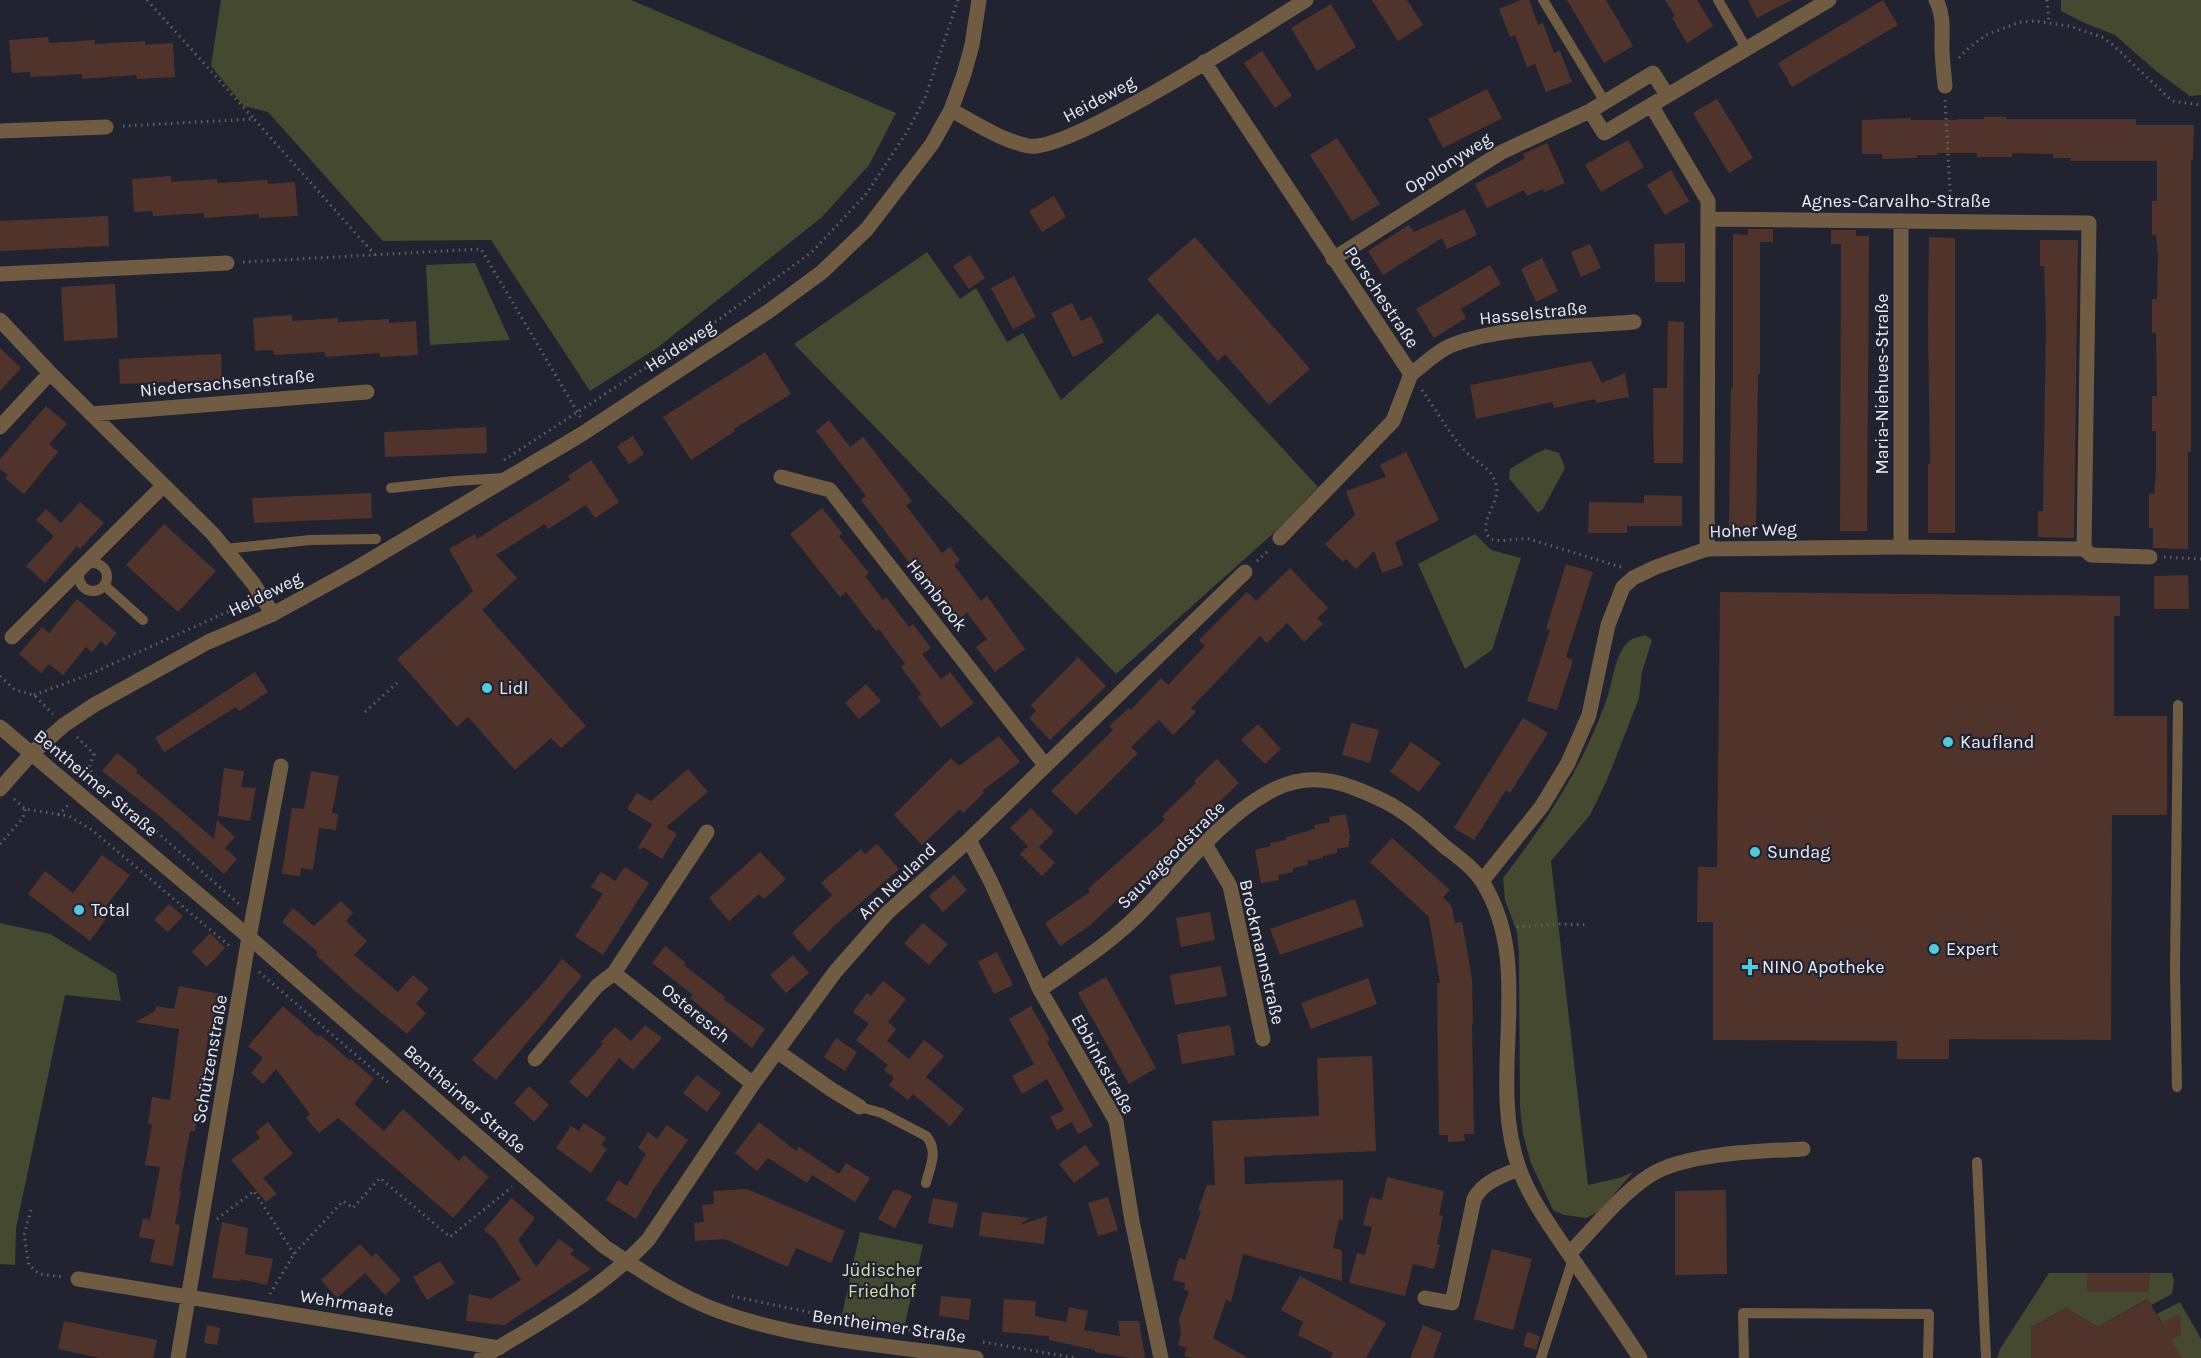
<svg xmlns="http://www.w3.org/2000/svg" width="2201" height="1358" font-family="Karla,sans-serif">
  <rect width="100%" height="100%" fill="#222331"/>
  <path fill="#454930" d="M221 0H631L896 113 869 165 822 217 657 348 590 391 491 240 383 241 268 112 244 106 211 66Z
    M2061 0H2201V95L2190 96 2156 71 2115 35 2085 23 2061 11Z
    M927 252 960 299 976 288 1007 342 1023 333 1061 400 1158 313 1318 487 1276 531 1116 674 794 344Z
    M475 263 510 340 430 345 426 265Z
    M1546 449 1559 453 1565 468 1543 509 1538 513 1509 478 1510 469C1522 462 1533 454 1546 449Z
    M1475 534 1491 550 1521 558 1492 650 1465 669 1418 564Z
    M1645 635 1652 640 1642 672 1639 698 1607 780 1590 815 1551 861 1588 1185 1619 1178 1633 1172 1600 1211 1586 1218 1564 1215 1553 1210 1531 1163 1523 1134 1520 1107 1519 953 1517 932 1505 900 1503 878C1546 822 1582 768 1606 701 1613 683 1614 655 1628 642 1632 638 1640 637 1645 635Z
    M0 923 50 934 116 974 121 1001 65 995 16 1228 15 1265 0 1264Z
    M860 1232 923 1245 904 1328 842 1315Z
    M2049 1273H2087V1292H2148L2150 1273H2172L2174 1281 2172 1294 2151 1305 2147 1299 2098 1327 2066 1308 2031 1327V1358H1997L2000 1349Z
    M2180 1302 2201 1339V1358H2179L2169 1335 2179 1317H2173L2166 1331 2157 1314Z"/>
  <path fill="#50342c" d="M1372 0H1407L1423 25 1398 41Z
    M1521 0H1529L1538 25 1543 23 1554 53 1560 51 1572 82 1546 92 1535 64 1527 67 1515 35 1510 37 1499 9Z
    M1567 0H1606L1633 46 1604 63Z
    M1665 0H1697L1713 26 1687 43 1672 18 1675 16Z
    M1748 0H1792L1757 18Z
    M1883 0 1898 25 1792 87 1778 63Z
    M1331 4 1356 47 1317 71 1291 28Z
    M48 37 49 43 95 40V44L145 41V45L173 43 175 77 137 79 136 75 82 79V74L30 77V72L12 73 9 40Z
    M1262 51 1292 96 1275 108 1244 63Z
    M1487 89 1502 118 1443 148 1428 119Z
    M1717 99 1753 158 1729 173 1693 113Z
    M1984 117H2006V119H2136V125H2194L2193 160H2191V452H2188V549L2153 548V528H2149V493L2154 494 2156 473V431H2152V396H2157L2156 333H2152V299H2157L2158 256 2156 235H2152V201H2157V161H2070L2071 158H2053V154L2012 153V157H1977V153H1937V155H1917V158L1882 159V154H1862V120L1911 118V120H1957V119H1984Z
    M1337 138 1380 204 1352 221 1310 155Z
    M1628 140 1644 167 1601 192 1585 165Z
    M1547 143 1565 183 1544 192 1543 189 1527 196 1524 190 1487 208 1475 184 1513 165 1525 158 1523 154Z
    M1671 170 1689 201 1665 215 1647 185Z
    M171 176V182L217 179V183L267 180 268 184 295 182 298 216 259 218V214L204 218V213L153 216 152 211 134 212 132 179Z
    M1054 196 1066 217 1042 232 1029 211Z
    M1465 209 1477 235 1447 249 1442 238 1383 275 1368 251 1409 225 1414 232Z
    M108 216 109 246 0 251V221Z
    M1748 229H1773V242H1760V374H1758L1756 527H1729L1731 388H1733V234L1748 235Z
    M1831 230H1856V236H1869L1867 531H1840L1841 244H1831Z
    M1195 237 1310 369 1269 405 1225 354 1218 361 1147 279Z
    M1929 237 1955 238V533H1928V464H1930L1928 324Z
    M2040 240H2078L2074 538 2038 537V511H2043L2046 325 2044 266H2040Z
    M1685 243V282H1655L1654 244Z
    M1590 244 1601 268 1581 277 1571 252Z
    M970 255 985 278 969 289 953 266Z
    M1542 258 1558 291 1536 302 1521 269Z
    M1490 265 1501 284 1461 309 1466 318 1434 338 1416 309Z
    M1014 276 1036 317 1013 329 991 288Z
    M115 284 118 338 64 341 61 287Z
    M1072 303 1081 321 1091 316 1104 342 1073 357 1051 313Z
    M292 315V321L338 318V322L389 319V323L416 321 418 355 380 357V353L325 357V352L274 355 273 350 255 351 253 318Z
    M1668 321 1684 322 1683 463H1654L1653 388H1667Z
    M0 348 21 368 0 391Z
    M765 352 791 394 734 429 735 431 691 460 663 417Z
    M221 354 222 380 120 384 119 359Z
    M1591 361 1602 383 1625 373 1629 397 1596 403 1595 399 1554 408 1552 402 1476 419 1470 385Z
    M46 406 67 424 49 444 58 452 24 494 5 478 8 475 0 469V459Z
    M829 420 850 447 863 437 912 501 906 506 915 517 942 553 950 547 960 560 954 565 981 601 987 596 1025 649 995 672 976 647 987 639 967 613 955 622 861 500 866 496 816 431Z
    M486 427 487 453 385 457 384 432Z
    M633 436 644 454 629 464 617 446Z
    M1406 452 1439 520 1395 542 1403 565 1382 573 1374 551 1356 569 1346 559 1343 562 1325 544 1355 515 1346 491 1386 477 1380 465Z
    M591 460 619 502 595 518 586 505 548 529 545 524 496 555 517 578 482 610 586 726 561 748 551 738 515 770 468 717 457 727 397 659 473 591 449 549 475 534 477 539 570 480 568 476Z
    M371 493 372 518 254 523 252 498Z
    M1644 495 1682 496V526H1627V533H1588L1589 502 1644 503Z
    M80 502 104 523 80 549 77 546 45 583 26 566 54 536 36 520 46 509 61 523Z
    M822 508 842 533 839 536 869 573 865 576 883 600 886 597 909 627 913 624 931 648 922 654 941 679 950 672 974 703 941 728 918 697 921 694 901 667 905 664 879 629 876 631 846 592 840 597 790 534Z
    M164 524 216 571 178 612 126 565Z
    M1566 564 1593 572 1566 657 1573 660 1557 710 1527 701 1550 630 1546 629Z
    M1290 568 1328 608 1317 618 1323 624 1304 642 1287 623 1267 643 1260 636 1191 708 1196 712 1173 735 1159 720 1131 747 1138 753 1076 815 1051 791 1113 730 1109 726 1129 708 1131 710 1161 678 1168 685 1205 646 1199 640 1247 592 1256 601Z
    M2188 575 2189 609H2154V576Z
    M1720 592 2120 596V616H2114V716H2167V815H2112L2111 1040 1949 1039V1059H1897V1041L1713 1040V922H1697L1698 867H1717Z
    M77 599 117 633 106 646 101 641 92 652 86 647 63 675 49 664 41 673 19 654 42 627 49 633Z
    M1078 657 1106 686 1050 740 1029 718 1036 711 1031 705Z
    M255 672 268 692 239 711 236 707 164 752 155 738Z
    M866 684 881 701 859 719 845 703Z
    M1523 718 1548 733 1510 793 1506 790 1474 840 1454 828Z
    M1351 723 1379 730 1370 763 1342 755Z
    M1258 724 1281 749 1265 764 1241 740Z
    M999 736 1020 762 982 791 984 793 963 813 960 809 922 845 894 815 951 758 959 766Z
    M1411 742 1441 763 1419 792 1390 772Z
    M117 753 138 770 136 772 214 839 217 820 235 837 225 848 237 859 224 874 161 817 102 771Z
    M1217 759 1239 783 1167 852 1168 853 1088 927 1060 946 1045 923 1090 892 1088 889 1165 820 1162 816 1196 783 1194 781Z
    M224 768 244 771 241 787 256 788 250 821 218 816Z
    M688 769 708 792 666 827 677 834 662 859 643 847 640 850 638 848 652 824 627 809 637 793 651 801Z
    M311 771 339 776 332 813 338 814 336 830 319 828 313 870 301 868 300 876 282 874 292 808 304 809Z
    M1031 808 1054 832 1039 847 1055 863 1042 876 1020 854 1028 846 1010 828Z
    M1346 814 1350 837 1348 847 1337 849V853L1323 856V858L1307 861 1308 865 1293 868V872L1278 875 1279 880 1261 883 1255 850 1271 846 1270 843 1286 840V837L1315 829 1314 825 1330 822 1329 817Z
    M1392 838 1450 890 1443 897 1452 907 1455 923 1462 922 1472 979 1473 1023 1472 1024 1474 1134H1464L1465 1141 1448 1142V1135H1439L1437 983H1440L1429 917 1370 862Z
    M877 844 899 869 833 927 809 952 792 933 832 895 821 883 861 849 865 854Z
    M760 852 786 879 764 899 759 894 729 921 709 898Z
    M102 855 130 875 100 914 106 919 90 941 28 894 45 871 73 893Z
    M625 867 649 883 603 955 575 936 603 894 591 887 601 872 615 881Z
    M954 875 967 890 943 912 929 896Z
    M1355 899 1364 926 1280 955 1270 929Z
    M341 901 353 913 346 921 367 941 354 955 398 992 413 975 429 989 416 1004 426 1013 407 1034 355 991 316 955 318 952 282 922 293 908 314 926Z
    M169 904 183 916 168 932 154 920Z
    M1210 912 1215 940 1181 947 1176 918Z
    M923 923 948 944 929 965 904 943Z
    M210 933 225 948 207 967 192 952Z
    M665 946 686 963 684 965 725 997 723 999 765 1029 752 1048 690 998 693 995 652 963Z
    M997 952 1013 985 994 994 978 962Z
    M793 955 809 973 786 993 770 975Z
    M562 959 582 976 496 1080 472 1060 542 984Z
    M1221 966 1227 996 1175 1005 1170 975Z
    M1106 977 1156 1068 1129 1084 1078 993Z
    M1368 978 1377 1004 1311 1029 1301 1003Z
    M883 981 906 999 888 1022 896 1029 887 1041 909 1059 924 1040 944 1056 926 1077 964 1109 950 1126 913 1094 908 1100 889 1085 894 1078 884 1070 888 1065 856 1040 869 1024 853 1012 867 993 871 996Z
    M179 986 220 994 213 1031H209L195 1131H190L179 1191H181L175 1224 180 1225 173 1266 150 1262 155 1240 139 1237 143 1218 150 1220 160 1167 145 1165 152 1125 148 1124 152 1097 170 1100 179 1029 136 1022 155 1011 156 1006 174 1009Z
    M283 1006 318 1037 320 1035 349 1060 351 1059 374 1079 354 1104 384 1131 403 1109 459 1161 464 1155 489 1177 453 1218 338 1118 319 1133 306 1118 310 1114 276 1069 263 1084 251 1073 263 1058 248 1046Z
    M1031 1006 1050 1040 1047 1042 1093 1126 1078 1134 1072 1122 1057 1130 1050 1117 1064 1110 1047 1079 1022 1094 1012 1076 1034 1064 1009 1019Z
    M645 1025 662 1038 633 1070 619 1058 587 1098 569 1082 603 1044 601 1042 615 1027 631 1041Z
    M1230 1025 1235 1055 1182 1064 1177 1034Z
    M836 1038 857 1052 845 1071 824 1057Z
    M1372 1056 1376 1151 1244 1157 1245 1184 1343 1180V1220L1339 1219 1333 1248 1342 1250V1281L1243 1254 1231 1302 1226 1300 1213 1338 1248 1358H1193L1184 1356 1187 1348 1178 1345 1181 1334 1179 1319 1189 1291 1184 1290 1185 1283 1173 1280 1179 1258 1185 1260 1201 1211 1198 1210 1207 1185H1215L1212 1121 1319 1116 1317 1058Z
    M697 1075 721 1093 707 1112 683 1093Z
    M529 1086 549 1105 534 1122 514 1103Z
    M268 1122 293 1154 263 1178 277 1194 266 1202 231 1160 260 1138 256 1132Z
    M759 1122 796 1151 799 1147 839 1174 846 1163 870 1178 855 1202 812 1175 807 1183 768 1158 757 1171 735 1153Z
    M584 1123 606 1138 601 1145 607 1149 591 1173 556 1148 571 1126 579 1131Z
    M667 1125 688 1140 655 1187 636 1219 606 1200 618 1180 627 1186 646 1154 638 1148 648 1132 657 1139Z
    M1085 1145 1100 1164 1074 1183 1059 1164Z
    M1387 1177 1444 1191 1439 1215 1443 1216 1437 1244 1440 1245 1434 1269 1413 1264 1405 1296 1349 1283 1357 1253 1365 1255 1372 1227 1363 1225 1370 1197 1382 1200Z
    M747 1189 845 1231 831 1263 796 1248 788 1267 725 1239 695 1241 694 1223 704 1222 702 1205 714 1204 713 1191Z
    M893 1190H899L912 1196 895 1228 878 1219Z
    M1726 1190 1727 1274 1675 1275V1191Z
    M1108 1197 1118 1230 1098 1236 1088 1203Z
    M511 1198 535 1218 518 1240 536 1267 559 1239 574 1250 570 1254 591 1269 504 1325 466 1321 469 1294 491 1299 521 1280 495 1239 484 1230Z
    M933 1198 958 1203 953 1228 928 1223Z
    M982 1212 1029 1218 1020 1225 1047 1216 1044 1244 979 1236Z
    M222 1222 248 1228 245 1254 273 1259 267 1285 241 1279 240 1281 212 1278Z
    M360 1244 372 1257 376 1253 401 1280 385 1295 365 1273 337 1298 321 1280Z
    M1492 1249 1532 1259 1513 1330 1474 1319Z
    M440 1261 455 1283 427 1300 413 1277Z
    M2087 1273H2150L2148 1292H2087Z
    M1300 1276 1386 1323 1366 1358H1331L1333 1353 1298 1335 1303 1322 1281 1310Z
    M941 1296 971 1299 969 1320 939 1316Z
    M1004 1299 1036 1301 1035 1316 1066 1322 1069 1307 1088 1311 1084 1330 1120 1336 1118 1321H1139L1145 1358H1130L1095 1352V1350L1049 1340V1336L1002 1332Z
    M2148 1299 2161 1323 2180 1314 2181 1335 2171 1339 2182 1358H2031V1327L2066 1308 2098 1327Z
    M64 1321 157 1340 153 1358H100L58 1349Z
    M207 1325 220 1328 217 1345 204 1343Z
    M1423 1325 1442 1333 1433 1358H1410Z
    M1527 1332 1540 1336 1536 1350 1523 1346Z"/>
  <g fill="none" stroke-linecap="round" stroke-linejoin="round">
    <path stroke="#60616d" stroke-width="3" stroke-dasharray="1.5 4.5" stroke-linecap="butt" d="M147 0 254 119
      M2047 0 2049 23
      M1959 58 1965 51 1986 35 2020 22 2035 21 2069 26 2102 37 2113 45 2172 101 2201 105
      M1945 100 1951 207
      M123 126 254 119 375 255
      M243 262 481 249 581 418
      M1422 390C1436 410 1449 433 1465 451 1477 463 1490 466 1496 484 1502 501 1477 522 1489 537 1496 545 1518 537 1529 539L1621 567
      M504 460 714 323 812 252 866 194 907 132 925 98 958 0
      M2164 557 2201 559
      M1257 561 1270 549
      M0 676 15 690 34 695 53 714
      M34 695 88 675 247 603
      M365 712 397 683
      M77 737 94 754 89 768 94 777 239 904
      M14 799 25 809 69 816 92 830 232 948
      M58 815 69 804
      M0 844 23 818 25 809
      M1517 927 1559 924 1588 925
      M259 972 391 1085
      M31 1210 24 1235 29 1265 39 1274 64 1277
      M217 1219 254 1191 294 1254
      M270 1294 294 1254 343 1201 353 1208 380 1178 450 1237 512 1187
      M732 1296 827 1316 932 1334
      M983 1342 1076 1358"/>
    <path stroke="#705c43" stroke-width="10" d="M1543 0 1605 102
      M1718 0 1746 48
      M391 488 455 481 504 478
      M225 549 310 540 376 539
      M79 577a14 14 0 1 1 28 0a14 14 0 1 1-28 0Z
      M104 585 143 620
      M2177 1087 2175 970 2178 705
      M860 1107 882 1113 926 1136C939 1151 930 1166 926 1183
      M1977 1162 1986 1358
      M1541 1358 1573 1259
      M1744 1358 1743 1313 1929 1314 1928 1358"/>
    <path stroke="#705c43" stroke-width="15" d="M1936 0C1944 15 1942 31 1942 47 1942 60 1944 73 1945 86
      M1204 62 1411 374 1393 421 1280 538
      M1651 105 1708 201V219
      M951 110C975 123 1002 141 1029 146 1069 153 1262 27 1306 0
      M1590 111 1653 73 1667 95
      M0 131 106 127
      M1333 259 1502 152 1590 111 1604 133 1829 0
      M0 274 227 263
      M0 320 50 373 213 534 253 583 273 614
      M1411 374C1424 365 1438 350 1452 345 1505 325 1577 327 1634 322
      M91 414 367 392
      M0 427 50 373
      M781 477 830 490 1045 765
      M1901 547V221
      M1707 549 1708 219 2089 223 2084 549
      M12 637 163 486
      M707 832 614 973 753 1084
      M969 840 990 880 1040 990 1116 1121 1132 1221 1161 1358
      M1205 844 1230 886 1263 1039
      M1482 881 1542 806 1568 763 1589 715 1608 625 1623 587 1633 578 1656 567 1707 549 1901 547 2084 549 2091 555 2150 557
      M1040 990C1073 966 1109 944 1138 915 1179 874 1224 813 1277 788 1315 770 1349 784 1384 801 1408 813 1425 829 1444 846 1458 857 1474 868 1483 883 1536 968 1486 1076 1519 1168 1529 1197 1550 1226 1567 1251 1592 1287 1617 1322 1640 1358
      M778 1052 832 1090 860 1107
      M535 1059 597 986 614 973
      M1569 1254C1593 1229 1620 1195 1649 1176 1683 1153 1761 1151 1803 1149
      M78 1279 499 1348
      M1425 1298 1452 1303 1474 1199C1483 1182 1501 1176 1519 1169
      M178 1358 249 937 281 766
      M481 1358C539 1323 601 1290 648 1240L753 1084 835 972 887 913 969 840 1245 572"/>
    <path stroke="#705c43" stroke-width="15" d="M0 727 249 937 605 1247C640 1270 676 1295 716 1310 798 1341 890 1345 976 1358
      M0 789 31 754 64 725 94 705 208 642 273 614 355 569 582 434 769 311 822 272 867 229 932 144 951 110 964 74 972 45 979 0"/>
  </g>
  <g fill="#53cadc" stroke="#222331" stroke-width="2">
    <circle cx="487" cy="688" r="6"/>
    <circle cx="1948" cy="742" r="6"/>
    <circle cx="1755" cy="852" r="6"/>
    <circle cx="79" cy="910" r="6"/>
    <circle cx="1934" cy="949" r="6"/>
    <path d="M1747 958h6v6h6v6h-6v6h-6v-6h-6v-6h6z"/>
  </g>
  <g text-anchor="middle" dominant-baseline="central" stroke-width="4.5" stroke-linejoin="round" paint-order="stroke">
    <g font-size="18" fill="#ebedf6" stroke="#222331">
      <text transform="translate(1099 99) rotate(-28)">Heideweg</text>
      <text transform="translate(1448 163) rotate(-32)">Opolonyweg</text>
      <text x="1896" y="201">Agnes-Carvalho-Straße</text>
      <text transform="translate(1382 297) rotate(56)">Porschestraße</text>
      <text transform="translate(1533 313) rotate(-6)">Hasselstraße</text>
      <text transform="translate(680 346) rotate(-33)">Heideweg</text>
      <text transform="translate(227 383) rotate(-5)">Niedersachsenstraße</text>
      <text transform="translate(1882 384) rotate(-90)">Maria-Niehues-Straße</text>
      <text transform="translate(1753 530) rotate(-2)">Hoher Weg</text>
      <text transform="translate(265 594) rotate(-26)">Heideweg</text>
      <text transform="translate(937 595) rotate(52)">Hambrook</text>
      <text transform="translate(96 783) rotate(40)">Bentheimer Straße</text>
      <text transform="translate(1171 855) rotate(-45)">Sauvageodstraße</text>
      <text transform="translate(897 881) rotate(-44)">Am Neuland</text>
      <text transform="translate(1262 952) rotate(77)">Brockmannstraße</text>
      <text transform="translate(696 1013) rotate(39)">Osteresch</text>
      <text transform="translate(210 1059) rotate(-80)">Schützenstraße</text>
      <text transform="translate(1103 1064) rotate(61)">Ebbinkstraße</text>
      <text transform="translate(465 1099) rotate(41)">Bentheimer Straße</text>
      <text transform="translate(347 1303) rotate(9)">Wehrmaate</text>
      <text transform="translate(889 1326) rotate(8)">Bentheimer Straße</text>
    </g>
    <g font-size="18" fill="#ebedf6" stroke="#222331" text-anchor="start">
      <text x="499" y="688">Lidl</text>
      <text x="1960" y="742">Kaufland</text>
      <text x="1767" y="852">Sundag</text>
      <text x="91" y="910">Total</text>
      <text x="1946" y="949">Expert</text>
      <text x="1762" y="967">NINO Apotheke</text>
    </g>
    <g font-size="18" fill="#d5e0aa" stroke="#222331">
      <text x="882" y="1270">Jüdischer<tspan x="882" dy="21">Friedhof</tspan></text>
    </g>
  </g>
</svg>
